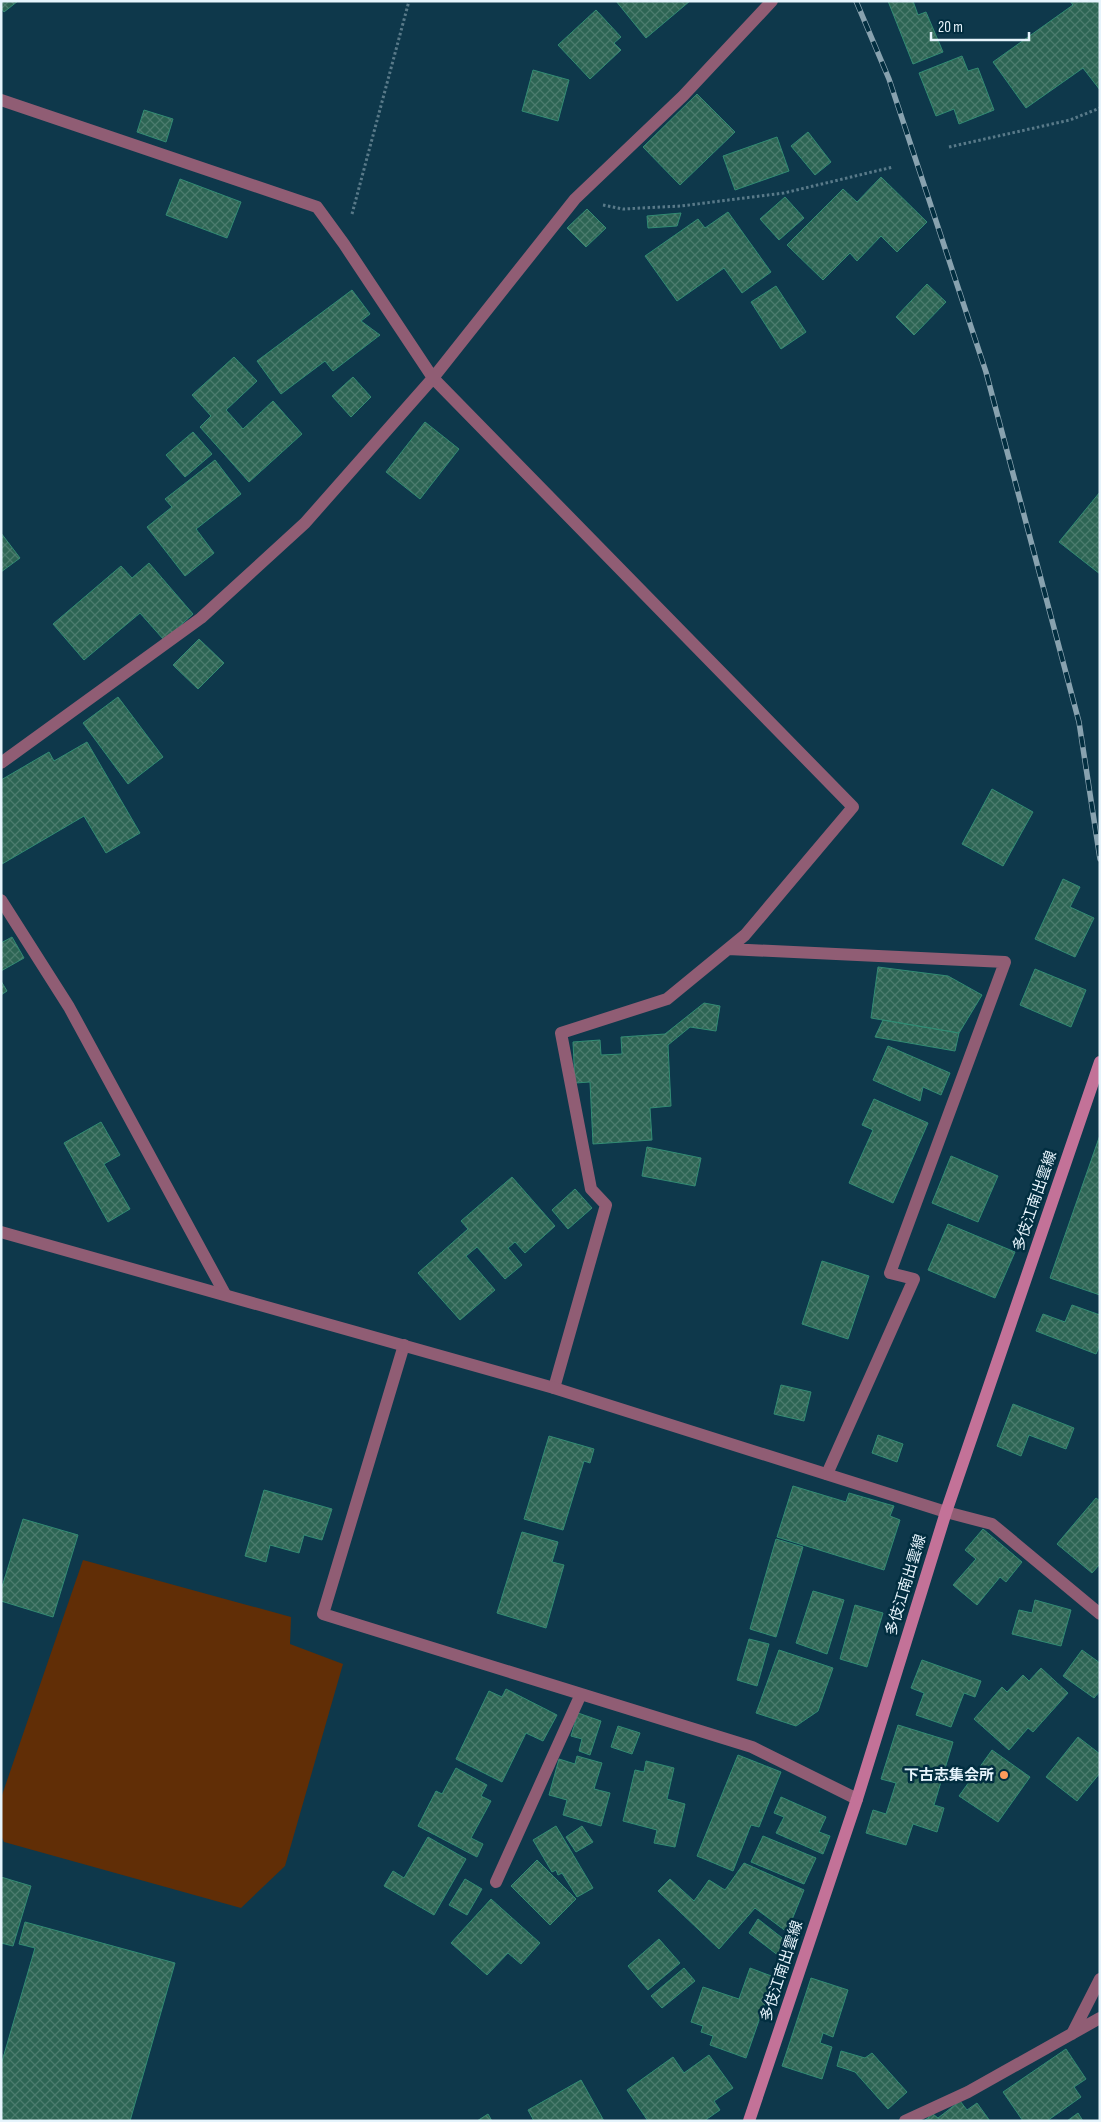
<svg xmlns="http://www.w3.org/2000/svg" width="1101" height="2122" font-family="'Sofia Sans Condensed','Noto Sans JP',sans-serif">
  <defs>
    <pattern id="building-cross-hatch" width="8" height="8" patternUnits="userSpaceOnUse" patternTransform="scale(1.25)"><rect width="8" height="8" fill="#2d6554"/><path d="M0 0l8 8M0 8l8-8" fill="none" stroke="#4b7c6e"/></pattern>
  </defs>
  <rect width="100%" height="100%" fill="#0e384b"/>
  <path fill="#612e06" d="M83 1560 291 1617 290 1644 343 1664 285 1866 241 1908 4 1842 1 1835V1798Z"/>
  <path fill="url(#building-cross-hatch)" stroke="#328b73" d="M1 1H18L4 12 1 8Z
    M616 1H690L646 38Z
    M888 1H913L918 15 926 12 943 52 913 64Z
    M1070 1H1100V90L1083 68 1026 108 993 62 1073 5Z
    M596 10 621 37 614 43 621 50 590 79 558 45Z
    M962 56 968 71 978 68 994 110 959 124 954 109 936 116 919 73Z
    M533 70 569 80 558 121 522 111Z
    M697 94 735 132 680 185 643 147Z
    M144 110 173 119 166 142 137 132Z
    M808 132 831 162 815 175 791 146Z
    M777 137 789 171 735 190 723 156Z
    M881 177 927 222 897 252 881 236 857 261 850 253 823 280 787 245 843 189 857 202Z
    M180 179 241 202 227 238 166 215Z
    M785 197 804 218 779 240 760 219Z
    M587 209 606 228 586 247 567 228Z
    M728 212 771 272 742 293 724 268 677 301 645 256 698 219 705 228Z
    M681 213 677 226 648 228 647 216Z
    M927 284 946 302 914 335 896 317Z
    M776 286 806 332 781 349 751 302Z
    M352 290 370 314 361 321 380 335 333 371 325 361 281 394 257 361Z
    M234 357 257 381 226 410 243 429 273 401 302 434 249 482 200 427 211 416 192 395Z
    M353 377 371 397 351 417 332 396Z
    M425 422 459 449 420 499 386 472Z
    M193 432 212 454 185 477 166 455Z
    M215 460 241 494 196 529 214 553 185 576 147 527 172 507 165 499Z
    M1100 492V574L1059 542Z
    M1 533 20 558 1 572Z
    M149 563 193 614 164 640 140 613 84 660 53 624 121 566 132 578Z
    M199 639 224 663 198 689 173 665Z
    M118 697 163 757 128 784 83 723Z
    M87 742 140 833 106 853 84 816 2 864 1 780 49 752 54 761Z
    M992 789 1033 812 1003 866 962 844Z
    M1063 879 1080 887 1070 907 1094 918 1075 957 1035 939Z
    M12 937 24 958 1 971V943Z
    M878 967 948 976 982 995 959 1033 871 1018Z
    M1035 969 1086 990 1071 1027 1020 1005Z
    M1 981 7 991 1 995Z
    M704 1003 720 1006 716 1031 690 1027 668 1045 671 1106 650 1108 652 1140 593 1144 590 1082 575 1083 573 1042 600 1040 601 1055 622 1054 621 1037 665 1034Z
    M883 1020 959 1033 955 1051 875 1037Z
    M888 1046 950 1073 941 1095 923 1087 920 1101 873 1080Z
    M874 1099 928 1123 893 1203 849 1183 873 1130 862 1125Z
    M101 1122 120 1155 104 1164 130 1209 108 1222 64 1143Z
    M1100 1135V1295L1050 1278Z
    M647 1147 701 1158 695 1186 642 1176Z
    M951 1156 998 1176 978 1222 932 1203Z
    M512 1177 555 1226 525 1253 515 1242 508 1248 522 1265 505 1279 477 1247 466 1256 495 1290 460 1320 418 1273 468 1229 461 1221Z
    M575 1189 592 1208 568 1229 552 1210Z
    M948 1224 1015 1252 995 1298 928 1270Z
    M822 1261 869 1276 848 1339 802 1324Z
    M1072 1305 1100 1315V1345L1096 1354 1036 1331 1043 1314 1065 1322Z
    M781 1385 811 1392 804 1421 774 1414Z
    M1013 1404 1074 1428 1066 1449 1029 1435 1021 1456 997 1446Z
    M878 1435 903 1444 897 1462 872 1453Z
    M549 1436 594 1449 590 1463 584 1461 563 1530 524 1519Z
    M793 1486 846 1502 849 1493 894 1506 890 1516 900 1520 884 1570 777 1537Z
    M264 1490 332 1509 322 1540 304 1535 299 1553 270 1545 266 1562 245 1556Z
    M1096 1498 1100 1501V1564L1092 1573 1057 1544Z
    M23 1519 78 1535 53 1617 1 1601V1590Z
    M983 1529 1022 1562 1006 1582 1000 1577 977 1605 953 1585 976 1559 965 1550Z
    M522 1532 558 1542 552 1562 564 1565 546 1628 497 1613Z
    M776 1539 803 1547 776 1637 750 1629Z
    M813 1591 844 1600 827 1654 796 1643Z
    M1035 1600 1071 1610 1061 1646 1012 1634 1019 1610 1032 1613Z
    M855 1605 883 1613 867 1667 840 1659Z
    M749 1639 769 1644 757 1686 737 1680Z
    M779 1650 833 1668 818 1711 796 1726 756 1713Z
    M1082 1650 1100 1663V1691L1094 1698 1063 1676Z
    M922 1660 981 1681 975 1697 964 1693 951 1727 916 1715 924 1693 911 1688Z
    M1041 1668 1068 1693 1033 1732 1028 1728 1009 1750 974 1719 1002 1687 1007 1692 1023 1675 1029 1681Z
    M506 1689 557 1715 543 1741 526 1733 502 1782 456 1759 489 1691 502 1697Z
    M578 1713 601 1721 590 1755 579 1751 582 1739 571 1736Z
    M898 1725 953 1742 934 1805 944 1808 937 1832 913 1824 906 1845 866 1833 873 1810 886 1814 896 1783 881 1779Z
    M618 1726 640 1733 632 1754 611 1747Z
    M1078 1737 1100 1754V1773L1077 1801 1046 1777Z
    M992 1750 1030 1777 998 1822 959 1796Z
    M738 1755 781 1772 759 1827 751 1825 733 1871 697 1856Z
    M577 1756 602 1763 594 1789 610 1793 601 1826 563 1815 567 1800 549 1795 559 1759 575 1764Z
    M646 1761 674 1768 667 1799 685 1804 675 1847 654 1843 657 1830 623 1821 635 1770 644 1772Z
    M456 1768 487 1785 481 1796 491 1801 471 1838 483 1844 477 1857 418 1826 436 1791 442 1794Z
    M781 1797 826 1817 819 1832 830 1836 823 1854 776 1833 784 1817 774 1813Z
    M556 1826 593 1888 577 1897 562 1873 558 1875 556 1870 552 1872 533 1840Z
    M582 1826 593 1842 576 1852 566 1837Z
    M763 1836 816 1858 804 1884 751 1862Z
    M428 1837 466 1859 434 1915 384 1886 393 1871 404 1878Z
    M537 1860 576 1899 550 1925 511 1886Z
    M744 1863 804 1890 787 1932 755 1908 719 1949 658 1891 670 1879 694 1901 709 1880 725 1890Z
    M1 1877 31 1886 13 1946 1 1943Z
    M465 1879 482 1889 467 1915 449 1905Z
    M491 1899 540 1943 521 1964 508 1953 487 1975 451 1943Z
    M758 1919 786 1941 779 1956 749 1933Z
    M25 1922 175 1963 130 2121H1V2065L35 1948 19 1944Z
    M659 1939 680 1963 648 1990 628 1966Z
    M684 1968 695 1981 662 2008 651 1996Z
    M750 1968 774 1977 746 2058 710 2045 713 2036 701 2032 703 2026 691 2022 703 1987 739 1999Z
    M811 1978 848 1990 833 2037 823 2033 820 2043 832 2047 822 2079 782 2066Z
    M1066 2049 1086 2079 1074 2087 1081 2097 1047 2121H1023L1003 2092Z
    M841 2051 865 2058 872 2053 907 2092 888 2109 855 2072 837 2066Z
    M709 2055 733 2088 714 2101 720 2110 704 2121H648L627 2090 673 2057 684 2073Z
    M581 2080 604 2121H534L528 2110Z
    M960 2101 967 2110 977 2103 990 2121H924L933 2114 938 2118Z
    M1078 2113 1083 2121H1067Z
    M488 2114 492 2121H477Z"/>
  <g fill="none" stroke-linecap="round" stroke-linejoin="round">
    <path stroke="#597a89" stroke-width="3" stroke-dasharray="2.5 2.5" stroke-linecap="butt" d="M949 147 1070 120 1100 108
      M603 205 623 209 681 206 784 193 893 167
      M352 214 409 1"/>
    <path stroke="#905d74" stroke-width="12" d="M1 100 317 207 344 244 433 378 853 807 745 935 667 999 561 1033 591 1189 606 1205 554 1388
      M1 763 201 618 305 523 433 378 575 199 683 96 772 1
      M1 900 69 1007 225 1294
      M728 949 1005 962 890 1273 914 1279 827 1474
      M404 1345 323 1614 752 1747 857 1799
      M946 1512 992 1524 1100 1614
      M496 1882 581 1694
      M1072 2034 1100 1979
      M905 2121 968 2092 1100 2018"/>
    <path stroke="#905d74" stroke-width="12" d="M1 1232 554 1388 946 1512"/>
    <path stroke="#c37298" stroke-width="12" d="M749 2121 857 1799 946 1512 1100 1062"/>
    <g stroke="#88a2af" stroke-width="5.5">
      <path id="rail" d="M856 1 889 79 986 372 1079 722 1100 859"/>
    </g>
    <use href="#rail" stroke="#022e40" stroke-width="4" stroke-dasharray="11" stroke-linecap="butt"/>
  </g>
  <circle fill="#ff9b5b" stroke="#022e40" stroke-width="2" cx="1004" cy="1775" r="5"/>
  <g text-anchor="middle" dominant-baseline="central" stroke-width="5" stroke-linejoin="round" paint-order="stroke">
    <g font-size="15" fill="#e6f4fc" stroke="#022e40">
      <text transform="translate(1035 1201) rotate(-71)">多伎江南出雲線</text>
      <text transform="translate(906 1585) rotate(-73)">多伎江南出雲線</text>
      <text transform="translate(782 1971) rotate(-72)">多伎江南出雲線</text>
    </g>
    <g font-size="15" font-weight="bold" fill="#e6f4fc" stroke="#022e40" text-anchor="end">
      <text x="994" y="1775">下古志集会所</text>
    </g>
  </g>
  <rect width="1101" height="2122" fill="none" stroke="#e6f4fc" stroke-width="5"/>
  <path d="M931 32v8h98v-8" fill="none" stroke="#e6f4fc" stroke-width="2.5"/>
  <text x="938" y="32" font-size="15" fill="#e6f4fc" stroke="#022e40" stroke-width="4" paint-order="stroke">20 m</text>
</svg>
